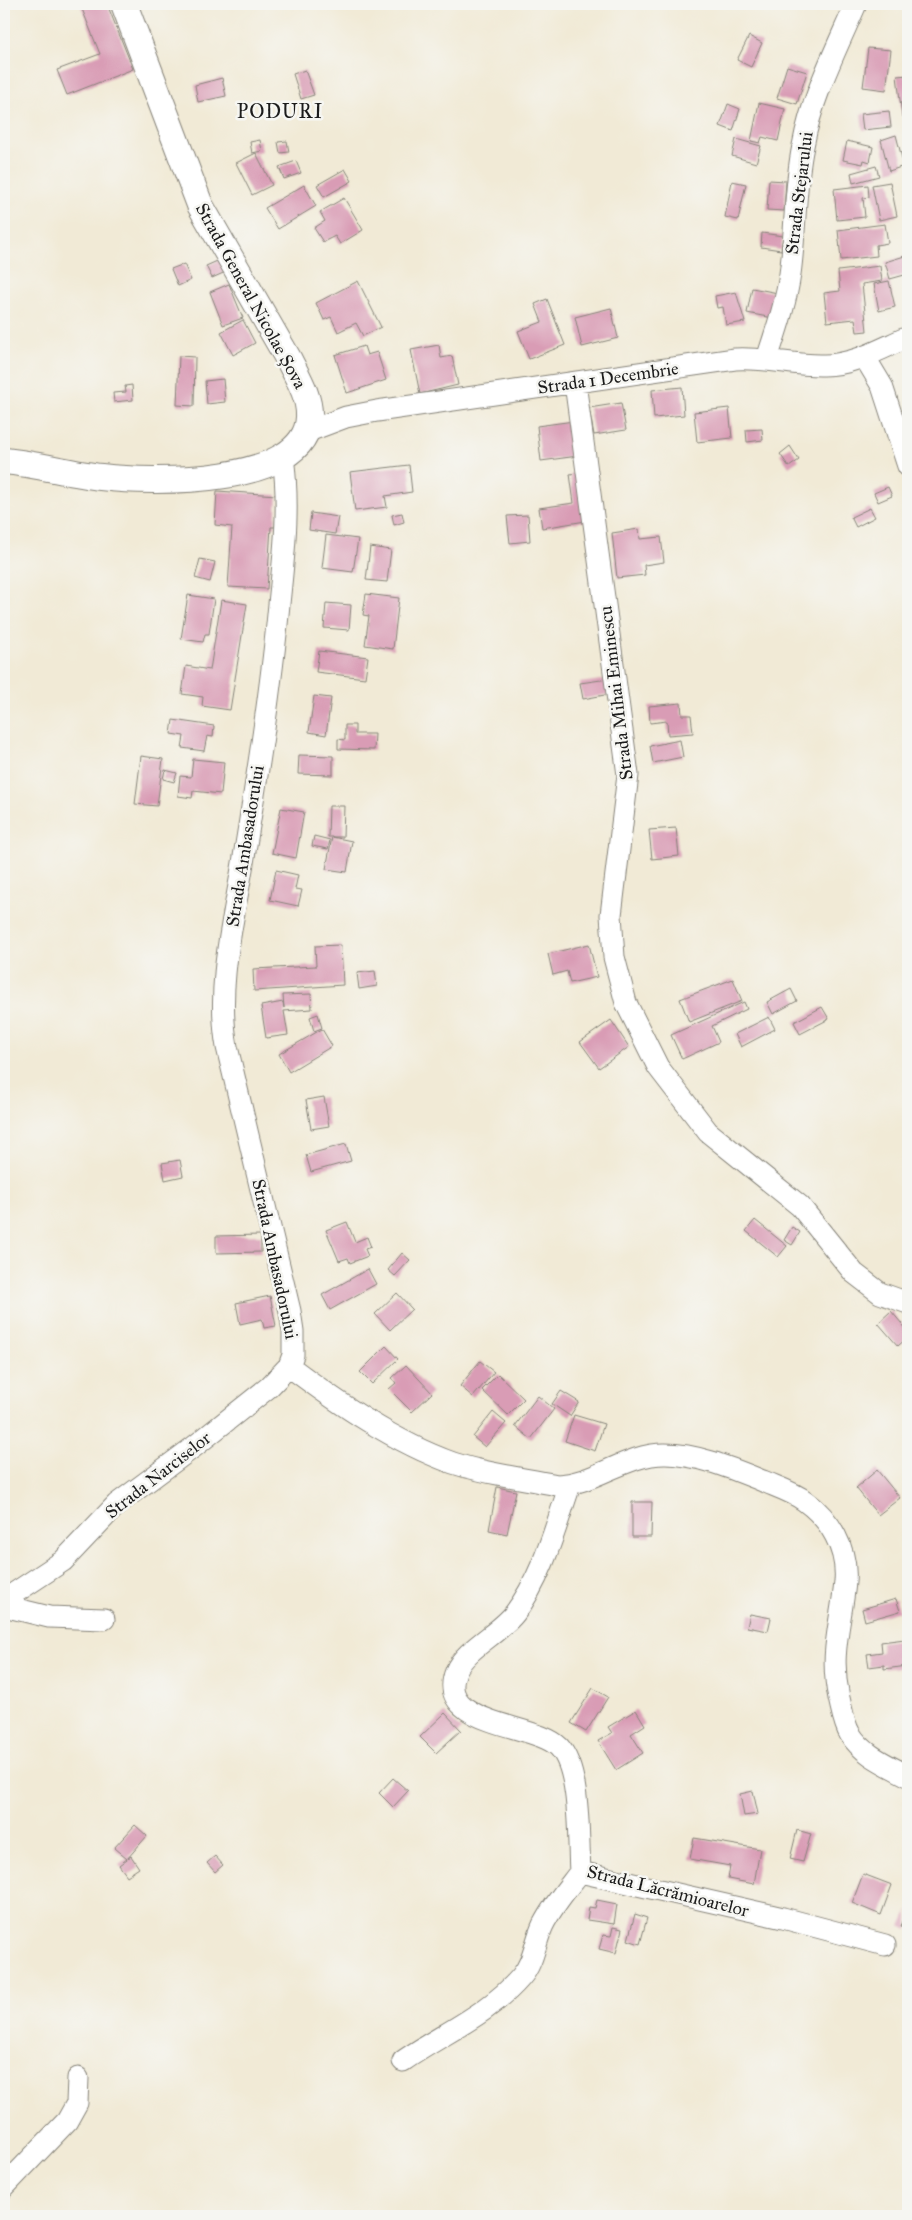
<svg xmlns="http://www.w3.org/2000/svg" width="912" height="2220" font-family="'IM FELL Great Primer',serif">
  <rect width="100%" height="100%" fill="#f6f6f2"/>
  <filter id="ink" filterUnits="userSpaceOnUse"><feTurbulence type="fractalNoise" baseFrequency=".02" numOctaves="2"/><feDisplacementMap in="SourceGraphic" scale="10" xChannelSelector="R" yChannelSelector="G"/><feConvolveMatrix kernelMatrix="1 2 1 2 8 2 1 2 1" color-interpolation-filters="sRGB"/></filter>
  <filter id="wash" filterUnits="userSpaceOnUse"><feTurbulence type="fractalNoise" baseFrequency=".0096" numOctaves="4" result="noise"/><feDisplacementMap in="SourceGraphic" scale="20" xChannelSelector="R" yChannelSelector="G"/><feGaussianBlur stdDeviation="1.12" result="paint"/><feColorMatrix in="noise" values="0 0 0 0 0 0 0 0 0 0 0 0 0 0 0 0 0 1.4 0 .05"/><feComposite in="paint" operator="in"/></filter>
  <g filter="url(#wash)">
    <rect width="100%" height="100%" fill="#f1ead6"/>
    <g id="blocks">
      <path fill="#d99cb5" d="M80 4H107L133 69 67 95 57 70 100 54Z
        M749 36 762 43 751 67 737 60Z
        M868 48 891 50 886 90 863 87Z
        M787 66 807 72 797 104 777 98Z
        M305 70 314 95 301 99 293 74Z
        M908 75V115L902 116 897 76Z
        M222 78 226 96 198 102 195 85Z
        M759 103 785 109 778 141 762 137 760 143 751 141Z
        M728 104 740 109 733 131 720 126Z
        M889 111 891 127 863 130 861 114Z
        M896 135 904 166 889 171 881 140Z
        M736 139 761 146 756 163 732 156Z
        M260 140 262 151 252 153 250 142Z
        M287 141 289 152 280 153 278 142Z
        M847 141 873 147 870 162 864 160 863 164 843 160Z
        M256 153 272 185 252 195 236 163Z
        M296 161 301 173 284 179 279 167Z
        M876 166 879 176 853 183 851 173Z
        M345 169 352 181 324 197 317 185Z
        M769 180 786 181 784 211 767 210Z
        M732 181 746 184 738 220 725 217Z
        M890 182 897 216 879 220 872 185Z
        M304 185 316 206 278 229 265 208Z
        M868 185 869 197 863 198 865 217 837 220 834 189Z
        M344 198 363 230 340 244 335 236 323 242 314 228 325 221 320 212Z
        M885 224 888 243 876 245 877 256 841 260 838 230Z
        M762 233 783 236 781 250 761 247Z
        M908 255V274L890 279 885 262Z
        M224 258 230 270 212 278 206 266Z
        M184 264 191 280 178 286 171 269Z
        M880 266 882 281 862 284 867 331 857 332 855 319 827 322 824 293 840 291 838 271Z
        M358 281 381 327 363 336 356 323 338 332 331 317 324 320 316 303Z
        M889 281 895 307 879 311 874 284Z
        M229 284 243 318 223 325 210 292Z
        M752 288 778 293 773 318 747 313Z
        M736 292 745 322 726 325 723 307 717 308 715 296Z
        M547 299 565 345 529 359 518 331 542 322 535 304Z
        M611 308 618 338 582 347 575 317Z
        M243 320 255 343 233 355 221 332Z
        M439 345 441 358 452 356 458 385 420 394 411 350Z
        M364 346 367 355 377 352 386 380 347 393 335 355Z
        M179 356 195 357 194 406 177 405Z
        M223 379 225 402 207 404 205 381Z
        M132 385 133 400 114 402 113 393 126 392 125 386Z
        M682 387 684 415 654 418 652 390Z
        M621 403 626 430 594 435 589 408Z
        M729 408 732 438 697 442 694 412Z
        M574 421 578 456 541 461 537 426Z
        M762 429 763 440 747 442 746 430Z
        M790 446 799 460 789 467 780 454Z
        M409 465 412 492 385 496 387 507 355 511 350 472Z
        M585 472 592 520 542 528 539 508 574 503 570 474Z
        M888 487 892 496 878 502 874 493Z
        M217 491 277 495 275 527H271L267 589 228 587 232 527 215 525Z
        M870 508 875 517 856 527 851 517Z
        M311 513 338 517 335 534 309 530Z
        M402 513 404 522 394 525 392 515Z
        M528 515 530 541 510 543 507 516Z
        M639 529 640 539 661 537 664 562 644 565 645 575 617 578 612 533Z
        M326 535 358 539 353 572 322 568Z
        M370 547 391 550 387 582 366 580Z
        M200 559 215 562 210 582 195 578Z
        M366 594 399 598 393 649 365 645 369 616 363 615Z
        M188 595 214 599 209 634H205L203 642 181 639Z
        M221 600 247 604 230 710 202 706 203 697 182 694 186 666 210 670Z
        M326 603 351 605 349 630 324 628Z
        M319 651 368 657 365 678 316 672Z
        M608 679 610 694 583 699 580 683Z
        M314 696 331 698 326 735 309 732Z
        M681 703 682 715H691L693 733 668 735 667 721 650 723 649 706Z
        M173 720 214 726 213 737 207 736 204 751 182 748 184 736 171 734Z
        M345 725H355V734H375L374 750 338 749V739L345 740Z
        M680 740 683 757 653 763 650 746Z
        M299 755 333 756V775L298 774Z
        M141 756 163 759 157 806 135 804Z
        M193 759 224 762 221 794 193 791 192 798 178 796 180 776 191 777Z
        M165 770 177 773 174 782 163 779Z
        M329 806H344L343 837H328Z
        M281 808 304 812 296 858 272 853Z
        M676 828 679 856 652 859 649 830Z
        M314 836 330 840 328 849 312 846Z
        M332 837 352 841 347 872 326 869Z
        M276 870 298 875 295 889 302 890 298 906 270 900Z
        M589 944 597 977 570 983 567 971 553 975 548 954Z
        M341 945 343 985 254 991 253 969 316 966 315 946Z
        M375 971 377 986 359 989 357 973Z
        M733 979 742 1001 689 1022 680 999Z
        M791 989 797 1001 773 1014 767 1002Z
        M311 994 312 1009 284 1011 288 1035 266 1038 261 1006 283 1002 284 1008 283 995Z
        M744 1002 747 1009 712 1026 719 1042 682 1059 671 1035Z
        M822 1007 829 1019 800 1034 794 1022Z
        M318 1014 322 1028 314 1031 310 1017Z
        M769 1017 775 1029 741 1047 735 1034Z
        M611 1020 629 1047 599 1068 580 1042Z
        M322 1029 332 1046 289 1072 279 1054Z
        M324 1097 329 1126 311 1129 306 1100Z
        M346 1144 351 1161 311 1172 306 1155Z
        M180 1160 183 1176 165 1180 162 1163Z
        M755 1220 787 1246 778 1257 746 1231Z
        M347 1222 355 1242 367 1237 371 1247 365 1249 368 1256 350 1263 348 1258 339 1261 326 1230Z
        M792 1227 800 1232 792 1245 784 1240Z
        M261 1235V1252L216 1253V1236Z
        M402 1253 410 1260 395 1276 388 1270Z
        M368 1269 376 1284 330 1310 322 1295Z
        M397 1293 412 1309 390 1330 375 1314Z
        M270 1296 276 1326 264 1328 262 1319 240 1324 236 1303Z
        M891 1311 908 1331V1337L898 1346 878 1323Z
        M386 1346 398 1359 372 1384 360 1372Z
        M480 1361 494 1372 473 1397 460 1386Z
        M406 1365 432 1393 412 1412 389 1389 396 1383 392 1378Z
        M498 1374 524 1399 508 1415 482 1390Z
        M561 1391 579 1402 570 1416 552 1404Z
        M538 1396 554 1409 531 1439 515 1426Z
        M493 1412 506 1423 485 1447 473 1437Z
        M574 1415 604 1424 595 1451 565 1441Z
        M877 1470 900 1498 878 1515 856 1488Z
        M497 1487 516 1491 507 1534 489 1530Z
        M632 1502H652L651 1537H632Z
        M896 1599 900 1611 865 1621 862 1609Z
        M750 1614 771 1618 768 1631 747 1627Z
        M905 1639 908 1666 884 1669V1665L869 1667 867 1654 882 1652 881 1642Z
        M593 1688 608 1697 586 1732 571 1723Z
        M636 1710 645 1725 631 1734 643 1753 616 1770 598 1741 612 1733 608 1727Z
        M445 1713 461 1730 436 1753 420 1737Z
        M393 1778 408 1791 393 1807 379 1793Z
        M753 1791 758 1814 744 1816 740 1794Z
        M135 1825 147 1836 127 1859 114 1848Z
        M797 1830 811 1834 803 1862 790 1859Z
        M694 1838 760 1849 754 1884 728 1879 730 1866 690 1859Z
        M131 1856 139 1868 127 1876 119 1865Z
        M215 1856 223 1865 215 1872 207 1863Z
        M863 1874 892 1885 881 1915 852 1903Z
        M597 1900 617 1904 614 1924 587 1920 589 1907 595 1908Z
        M908 1911V1930L901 1926Z
        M635 1914 647 1918 640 1944 628 1940Z
        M613 1927 622 1929 616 1953 599 1949 603 1935 611 1936Z"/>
    </g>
  </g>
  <g filter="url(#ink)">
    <use href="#blocks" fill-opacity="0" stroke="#868379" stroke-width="1"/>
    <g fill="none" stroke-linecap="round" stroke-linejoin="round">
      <g stroke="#868379" stroke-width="23">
        <path id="minor" d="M864 356 882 386 908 466
          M767 359C776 331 786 303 790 274 796 232 794 188 803 146 812 96 836 50 856 4
          M575 383 628 775 611 915 614 957 626 1003 658 1067 708 1132 800 1206 854 1273 880 1293 908 1303
          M306 432 346 417 377 411 735 359C767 357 794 366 824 365 854 365 882 348 908 337
          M289 1366C338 1403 394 1442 453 1463 486 1474 523 1478 557 1485 595 1484 625 1454 665 1454 698 1454 733 1469 763 1481 777 1487 793 1492 805 1501 830 1519 848 1549 845 1582 841 1625 829 1653 839 1698 842 1710 844 1724 850 1734 863 1755 888 1765 908 1776
          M570 1485C555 1528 543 1576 515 1613 500 1633 465 1649 456 1671 434 1726 536 1723 559 1747 581 1770 578 1840 580 1872L783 1918 885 1945
          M4 1600 63 1561 117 1504 195 1446 269 1387 289 1366 293 1355V1331L290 1311 227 1047C216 986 233 923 243 863 257 777 271 691 279 604 284 554 290 508 283 457
          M4 1606 49 1617 104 1619
          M403 2061C443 2033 488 2015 521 1977 534 1962 535 1942 543 1925 553 1905 567 1889 580 1872
          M4 2187 67 2121 77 2103 78 2078"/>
      </g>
      <g stroke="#868379" stroke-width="28">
        <path id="major" d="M4 461C37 464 68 473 101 477 149 483 307 487 309 417 310 397 298 378 289 360L200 205 124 4"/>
      </g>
      <use href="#minor" stroke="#fff" stroke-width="21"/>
      <use href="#major" stroke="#fff" stroke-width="26"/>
    </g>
  </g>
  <g text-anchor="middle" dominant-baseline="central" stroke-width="5" stroke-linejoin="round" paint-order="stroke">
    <g font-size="18" fill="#1c1c1c" stroke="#f6f6f2">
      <text transform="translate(799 193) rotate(-83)">Strada Stejarului</text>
      <text transform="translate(251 296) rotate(61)">Strada General Nicolae Șova</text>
      <text transform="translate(608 378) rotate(-8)">Strada 1 Decembrie</text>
      <text transform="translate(616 693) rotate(-97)">Strada Mihai Eminescu</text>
      <text transform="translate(245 846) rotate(-81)">Strada Ambasadorului</text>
      <text transform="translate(275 1259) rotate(78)">Strada Ambasadorului</text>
      <text transform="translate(158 1475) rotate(-38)">Strada Narciselor</text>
      <text transform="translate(668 1891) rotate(14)">Strada Lăcrămioarelor</text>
    </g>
    <g font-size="20" letter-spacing="1" fill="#1c1c1c" stroke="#f6f6f2">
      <text x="280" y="111">PODURI</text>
    </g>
  </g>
  <rect width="912" height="2220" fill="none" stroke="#f6f6f2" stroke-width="20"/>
</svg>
